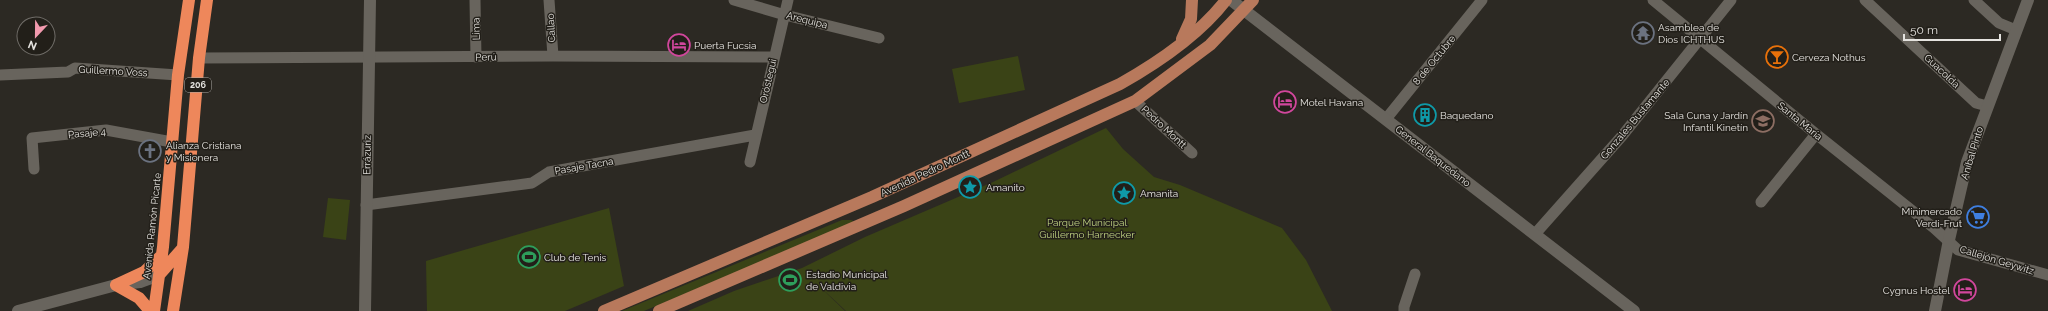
<svg xmlns="http://www.w3.org/2000/svg" width="2048" height="311" font-family="Raleway,sans-serif">
  <rect width="100%" height="100%" fill="#2c2923"/>
  <path fill="#3a4316" d="M1018 56 1025 90 959 103 952 69Z
    M1106 128 1123 149 1154 177 1180 185 1282 228 1306 260 1332 311H846L815 282 845 311H688L734 291 802 268 865 237 993 182Z
    M328 198 350 200 346 240 323 237Z
    M609 208 624 286 565 311H427L426 261Z
    M842 220H851L855 222 644 311H622Z"/>
  <g fill="none" stroke-linecap="round" stroke-linejoin="round">
    <path stroke="#68645d" stroke-width="11" d="M475 0 476 57
      M549 0 553 56
      M734 0 785 15 879 38
      M1653 0 1816 134 1934 228 1958 250 2048 275
      M1865 0 1976 103 1987 106
      M1974 0 1999 23 2016 30
      M199 58 553 56 774 57
      M0 75 68 72 75 68 178 75
      M1135 101 1192 153
      M1386 119 1482 0
      M750 162 788 0
      M34 169 32 138 106 130 172 142
      M1761 202 1816 134
      M366 205 532 183 549 172 755 135
      M1535 234 1622 136 1731 0
      M1404 311V307L1415 274"/>
    <path stroke="#68645d" stroke-width="12" d="M1231 0 1634 311
      M18 311 116 285 140 282 159 275
      M365 311 370 0
      M1935 311 1949 240 1967 162 2028 0"/>
    <path stroke="#b8795c" stroke-width="12" d="M1182 39 1191 19 1192 0
      M604 311 872 197 1120 84C1159 62 1199 35 1226 0
      M659 311 904 206 1135 101 1210 45 1253 0"/>
    <path stroke="#ee875b" stroke-width="12" d="M159 275 182 249
      M116 285 144 272 162 255
      M116 285 139 298 150 311
      M154 311 163 247 178 75 189 0
      M173 311 183 247 199 58 207 0"/>
  </g>
  <defs>
    <g id="temple-ring" transform="scale(1.15)"><circle r="9.5" fill="#221f19" stroke="#6b7280" stroke-width="1.5"/><path d="M0-6L5-2H3V0L6.5 2.5H4V6H1.5V3h-3V6H-4V2.5H-6.5L-3 0V-2H-5Z" fill="#6b7280"/></g>
    <g id="hotel-ring" transform="scale(1.15)"><circle r="9.5" fill="#221f19" stroke="#d1479c" stroke-width="1.5"/><path d="M-6-4.5h1.5V1H6V5H4.5V3h-9V5H-6ZM-4 0a1.8 1.8 0 1 1 3.6 0ZM.5 0V-2.5h3Q6-2.5 6 0Z" fill="#d1479c"/></g>
    <g id="bar-ring" transform="scale(1.15)"><circle r="9.5" fill="#221f19" stroke="#e8710a" stroke-width="1.5"/><path d="M-6-5H6L.8 .8V4.5H3.5V6h-7V4.5H-.8V.8Z" fill="#e8710a"/></g>
    <g id="building-ring" transform="scale(1.15)"><circle r="9.5" fill="#221f19" stroke="#0f9aa8" stroke-width="1.5"/><path d="M-4-6H4V6H1V3H-1V6H-4ZM-2.5-4.3h1.7v1.8h-1.7ZM.8-4.3h1.7v1.8H.8ZM-2.5-1h1.7V.8h-1.7ZM.8-1h1.7V.8H.8Z" fill="#0f9aa8"/></g>
    <g id="school-ring" transform="scale(1.15)"><circle r="9.5" fill="#221f19" stroke="#8d6e63" stroke-width="1.5"/><path d="M0-5L7-2L0 1L-7-2ZM-4 1L0 2.5L4 1V4Q0 6-4 4Z" fill="#8d6e63"/></g>
    <g id="church-ring" transform="scale(1.15)"><circle r="9.5" fill="#221f19" stroke="#6b7280" stroke-width="1.5"/><path d="M-1.2-6h2.4v3.5h3.3v2.4h-3.3V6h-2.4V-.1h-3.3v-2.4h3.3Z" fill="#6b7280"/></g>
    <g id="sight-ring" transform="scale(1.15)"><circle r="9.5" fill="#221f19" stroke="#0f9aa8" stroke-width="1.5"/><path d="M0-6L1.8-2.2L6-1.7L2.9 1.2L3.7 5.4L0 3.3L-3.7 5.4L-2.9 1.2L-6-1.7L-1.8-2.2Z" fill="#0f9aa8"/></g>
    <g id="supermarket-ring" transform="scale(1.15)"><circle r="9.5" fill="#221f19" stroke="#3f7fe0" stroke-width="1.5"/><path d="M-6-5.5h2.5l.6 2H6L4.5 2H-2.5L-4.4-4H-6ZM-1.5 3.2a1.3 1.3 0 1 0 .1 0ZM3 3.2a1.3 1.3 0 1 0 .1 0Z" fill="#3f7fe0"/></g>
    <g id="stadium-ring" transform="scale(1.15)"><circle r="9.5" fill="#221f19" stroke="#2e9e5b" stroke-width="1.5"/><path d="M0-5a6.5 5 0 1 0 0 10a6.5 5 0 1 0 0-10ZM-3.5-1.8h7v3.6h-7Z" fill="#2e9e5b"/></g>
  </defs>
  <g fill-rule="evenodd">
    <use href="#temple-ring" x="1643" y="33"/>
    <use href="#hotel-ring" x="679" y="45"/>
    <use href="#bar-ring" x="1777" y="57"/>
    <use href="#hotel-ring" x="1285" y="102"/>
    <use href="#building-ring" x="1425" y="115"/>
    <use href="#school-ring" x="1763" y="121"/>
    <use href="#church-ring" x="150" y="151"/>
    <use href="#sight-ring" x="970" y="187"/>
    <use href="#sight-ring" x="1124" y="193"/>
    <use href="#supermarket-ring" x="1978" y="217"/>
    <use href="#stadium-ring" x="529" y="257"/>
    <use href="#stadium-ring" x="790" y="280"/>
    <use href="#hotel-ring" x="1965" y="290"/>
  </g>
  <g text-anchor="middle" dominant-baseline="central" stroke-width="3" stroke-linejoin="round" paint-order="stroke">
    <rect fill="#221f19" stroke="#aaa8a4" stroke-width="1" x="185" y="78" width="26" height="14" rx="3"/>
    <g font-size="9" font-weight="bold" fill="#e5e3df">
      <text x="198" y="85">206</text>
    </g>
    <g font-size="10" fill="#e5e3df" stroke="#221f19">
      <text transform="translate(807 20) rotate(14)">Arequipa</text>
      <text transform="translate(551 28) rotate(-93)">Callao</text>
      <text transform="translate(476 29) rotate(-91)">Lima</text>
      <text transform="translate(486 57) rotate(-1)">Perú</text>
      <text transform="translate(1434 60) rotate(-51)">8 de Octubre</text>
      <text transform="translate(113 71) rotate(3)">Guillermo Voss</text>
      <text transform="translate(1942 71) rotate(43)">Guacolda</text>
      <text transform="translate(768 81) rotate(-77)">Oróstegui</text>
      <text transform="translate(1635 119) rotate(-50)">Gonzales Bustamante</text>
      <text transform="translate(1800 121) rotate(39)">Santa María</text>
      <text transform="translate(1164 127) rotate(43)">Pedro Montt</text>
      <text transform="translate(87 133) rotate(-5)">Pasaje 4</text>
      <text transform="translate(1972 153) rotate(-73)">Aníbal Pinto</text>
      <text transform="translate(367 155) rotate(-89)">Errázuriz</text>
      <text transform="translate(1433 156) rotate(38)">General Baquedano</text>
      <text transform="translate(584 166) rotate(-10)">Pasaje Tacna</text>
      <text transform="translate(925 173) rotate(-25)">Avenida Pedro Montt</text>
      <text transform="translate(152 226) rotate(-84)">Avenida Ramón Picarte</text>
      <text transform="translate(1997 260) rotate(17)">Callejón Geywitz</text>
    </g>
    <g font-size="10" fill="#e5e3df" stroke="#221f19" text-anchor="start">
      <text x="1658" y="27">Asamblea de<tspan x="1658" dy="12">Dios ICHTHUS</tspan></text>
      <text x="694" y="45">Puerta Fucsia</text>
      <text x="1792" y="57">Cerveza Nothus</text>
      <text x="1300" y="102">Motel Havana</text>
      <text x="1440" y="115">Baquedano</text>
      <text x="1748" y="115" text-anchor="end">Sala Cuna y Jardín<tspan x="1748" dy="12">Infantil Kinetín</tspan></text>
      <text x="166" y="145">Alianza Cristiana<tspan x="166" dy="12">y Misionera</tspan></text>
      <text x="986" y="187">Amanito</text>
      <text x="1140" y="193">Amanita</text>
      <text x="1962" y="211" text-anchor="end">Minimercado<tspan x="1962" dy="12">Verdi-Frut</tspan></text>
      <text x="544" y="257">Club de Tenis</text>
      <text x="806" y="274">Estadio Municipal<tspan x="806" dy="12">de Valdivia</tspan></text>
      <text x="1950" y="290" text-anchor="end">Cygnus Hostel</text>
    </g>
    <g font-size="10" fill="#bfd281" stroke="#221f19">
      <text x="1087" y="222">Parque Municipal<tspan x="1087" dy="12">Guillermo Harnecker</tspan></text>
    </g>
  </g>
  <g transform="translate(36 36) rotate(202)"><circle r="19" fill="#221f19" stroke="#706d68"/>
  <path d="M0-3L7 15L0 10L-7 15Z" fill="#f29aae"/>
  <text y="-6" font-size="11" font-weight="bold" text-anchor="middle" fill="#e5e3df">N</text>
  </g>
  <path d="M1904 34v6h96v-6" fill="none" stroke="#e5e3df" stroke-width="2"/>
  <text x="1910" y="34" font-size="12" fill="#e5e3df" stroke="#221f19" stroke-width="3" paint-order="stroke">50 m</text>
</svg>
